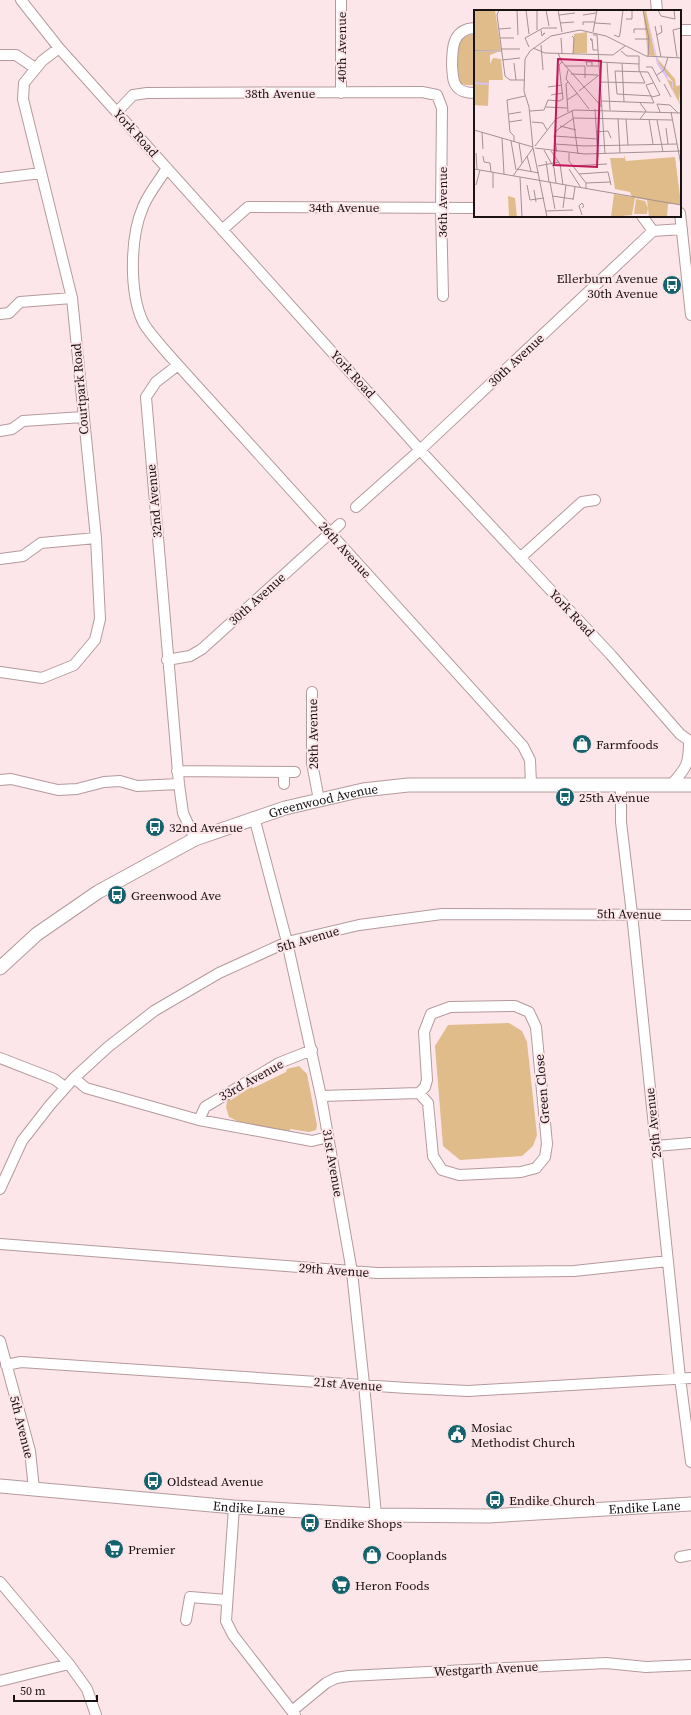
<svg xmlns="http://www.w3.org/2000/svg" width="691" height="1715" font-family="'Source Serif 4',serif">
  <rect width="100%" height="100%" fill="#fde6e9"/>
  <path fill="#dfbc8a" d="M475 34V85H465L460 83C457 74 454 46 461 40 464 36 470 35 475 34Z
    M509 1023 522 1031 527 1042 537 1135 533 1146 522 1156 460 1160 443 1146 435 1046 448 1025Z
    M299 1066 307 1074 317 1125 316 1130 309 1132 290 1129V1131L239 1122 229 1117 226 1107 228 1098 231 1100 251 1087 253 1088 286 1072 287 1069Z"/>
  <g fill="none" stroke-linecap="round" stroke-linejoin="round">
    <g stroke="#b49a9d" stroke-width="12">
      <path id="minor" d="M21 0 59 48 420 450 611 655 680 734 691 742
        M341 0V93
        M656 0 657 11
        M475 28C452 29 452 49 452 66 453 74 452 81 457 87 461 92 469 93 475 93
        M680 30H691
        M0 55H16L35 68
        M117 112 133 95 147 93 422 92 437 95 442 108 441 208 443 296
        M167 168C159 181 148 194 143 207 130 237 129 292 143 322 148 332 169 355 178 365L523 746 530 760 531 784
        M0 178 41 173
        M680 213 691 315
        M642 216 653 231
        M222 230 248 207 475 208
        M0 314 9 313 20 302 72 298
        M178 365 156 382 146 397 179 784 183 813 195 839
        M0 431 12 429 23 421 83 417
        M356 507 420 450 653 231 682 229
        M520 558 582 502 595 500
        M0 559 23 556 41 543 96 538
        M167 660 190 656 202 649 340 524
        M0 672 42 678 74 665 95 640 100 619 96 538 72 298 23 99 24 83 42 61 59 48
        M312 692V763L319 800
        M177 771 295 772
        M284 772V784
        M0 780 11 779 58 790 77 789 104 782 120 781 137 786 179 784
        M621 784V822L632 914 680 1378 691 1462
        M672 784C687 767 689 764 689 741
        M254 817 287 942 321 1096 352 1272 364 1384 376 1515
        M0 1058 54 1079 65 1087
        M74 1078 86 1088 199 1120 312 1141 328 1137
        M321 1096 419 1093 425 1087 427 1080 424 1032 431 1014 450 1007 515 1006 529 1012 536 1027 547 1144 545 1157 536 1168 521 1172 459 1175 442 1170 433 1156 428 1103 419 1093
        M199 1120 205 1107 279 1063 312 1050
        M656 1146 691 1143
        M0 1189 22 1141 50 1105 74 1078 108 1047 154 1011 219 973 287 942 359 925 442 914 691 915
        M0 1244 377 1273 574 1271 668 1261
        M0 1341 30 1451 34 1489
        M6 1365 21 1362 407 1388 468 1391 691 1378
        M234 1507 226 1621 233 1635 295 1715
        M680 1557 691 1555
        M0 1582 69 1664 87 1689 96 1715
        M186 1620 190 1597 227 1600
        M0 1681 69 1664
        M292 1711 326 1683 336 1678 349 1676 606 1663 646 1667 691 1665"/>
    </g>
    <g stroke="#b49a9d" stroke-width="15">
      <g id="tertiary">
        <path id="s1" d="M0 968 37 934 98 892 195 839 285 808 363 790 408 785H691"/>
        <path id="s2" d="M0 1486 234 1507 376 1515 488 1516 691 1504"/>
      </g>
    </g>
    <use href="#minor" stroke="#fff" stroke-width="10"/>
    <use href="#tertiary" stroke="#fff" stroke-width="13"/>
  </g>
  <defs>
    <g id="bus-disc" transform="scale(1)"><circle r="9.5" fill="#14626c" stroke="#fde6e9"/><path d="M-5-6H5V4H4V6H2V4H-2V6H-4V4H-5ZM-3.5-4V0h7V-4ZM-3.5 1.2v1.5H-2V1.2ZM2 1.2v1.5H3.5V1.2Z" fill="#fff"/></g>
    <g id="shop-disc" transform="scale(1)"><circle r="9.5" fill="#14626c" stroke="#fde6e9"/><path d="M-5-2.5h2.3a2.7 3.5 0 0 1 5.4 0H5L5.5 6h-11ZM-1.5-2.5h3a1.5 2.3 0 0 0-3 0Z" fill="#fff"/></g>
    <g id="civic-disc" transform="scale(1)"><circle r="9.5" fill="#14626c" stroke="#fde6e9"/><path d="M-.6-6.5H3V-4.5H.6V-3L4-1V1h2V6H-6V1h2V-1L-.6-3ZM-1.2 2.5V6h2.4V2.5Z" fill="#fff"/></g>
    <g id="supermarket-disc" transform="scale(1)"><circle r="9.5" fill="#14626c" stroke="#fde6e9"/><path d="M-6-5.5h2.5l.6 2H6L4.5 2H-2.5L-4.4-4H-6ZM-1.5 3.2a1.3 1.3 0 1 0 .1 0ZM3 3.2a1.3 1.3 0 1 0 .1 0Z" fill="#fff"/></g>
  </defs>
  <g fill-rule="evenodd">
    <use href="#bus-disc" x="672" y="285"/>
    <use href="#shop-disc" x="582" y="744"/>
    <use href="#bus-disc" x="565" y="797"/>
    <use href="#bus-disc" x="155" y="827"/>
    <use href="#bus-disc" x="117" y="895"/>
    <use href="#civic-disc" x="457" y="1434"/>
    <use href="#bus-disc" x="153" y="1481"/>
    <use href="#bus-disc" x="495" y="1500"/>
    <use href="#bus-disc" x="310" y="1523"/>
    <use href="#supermarket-disc" x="114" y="1549"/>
    <use href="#shop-disc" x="372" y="1555"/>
    <use href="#supermarket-disc" x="341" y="1585"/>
  </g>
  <g text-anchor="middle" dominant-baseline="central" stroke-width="4" stroke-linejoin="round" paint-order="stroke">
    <g font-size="13" fill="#1b1213" stroke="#fde6e9">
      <text transform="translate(341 47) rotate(-90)">40th Avenue</text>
      <text x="280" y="93">38th Avenue</text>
      <text transform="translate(136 133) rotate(48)">York Road</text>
      <text transform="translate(442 202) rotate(-90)">36th Avenue</text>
      <text x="344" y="207">34th Avenue</text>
      <text transform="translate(516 360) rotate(-43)">30th Avenue</text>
      <text transform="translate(353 374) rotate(48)">York Road</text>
      <text transform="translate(80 389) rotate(-95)">Courtpark Road</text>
      <text transform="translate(154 501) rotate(-95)">32nd Avenue</text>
      <text transform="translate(345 550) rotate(48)">26th Avenue</text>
      <text transform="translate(257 599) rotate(-42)">30th Avenue</text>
      <text transform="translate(572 613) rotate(47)">York Road</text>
      <text transform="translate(313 734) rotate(-91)">28th Avenue</text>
      <text stroke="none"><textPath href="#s1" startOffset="369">Greenwood Avenue</textPath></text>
      <text transform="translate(629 914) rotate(1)">5th Avenue</text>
      <text transform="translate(308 939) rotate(-16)">5th Avenue</text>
      <text transform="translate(251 1080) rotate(-29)">33rd Avenue</text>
      <text transform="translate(542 1089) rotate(-95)">Green Close</text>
      <text transform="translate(653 1123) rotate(-96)">25th Avenue</text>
      <text transform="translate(333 1163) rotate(80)">31st Avenue</text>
      <text transform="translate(334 1270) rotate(4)">29th Avenue</text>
      <text transform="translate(348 1384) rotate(4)">21st Avenue</text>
      <text transform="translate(22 1427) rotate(76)">5th Avenue</text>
      <text stroke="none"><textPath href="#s2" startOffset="250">Endike Lane</textPath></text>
      <text stroke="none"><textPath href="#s2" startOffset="646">Endike Lane</textPath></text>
      <text transform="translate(486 1669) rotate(-3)">Westgarth Avenue</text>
    </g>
    <g font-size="13" fill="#1b1213" stroke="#fde6e9" text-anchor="start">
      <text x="658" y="278" text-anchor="end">Ellerburn Avenue<tspan x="658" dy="15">30th Avenue</tspan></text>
      <text x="596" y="744">Farmfoods</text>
      <text x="579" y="797">25th Avenue</text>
      <text x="169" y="827">32nd Avenue</text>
      <text x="131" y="895">Greenwood Ave</text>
      <text x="471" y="1427">Mosiac<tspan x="471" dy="15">Methodist Church</tspan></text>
      <text x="167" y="1481">Oldstead Avenue</text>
      <text x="509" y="1500">Endike Church</text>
      <text x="324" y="1523">Endike Shops</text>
      <text x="128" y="1549">Premier</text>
      <text x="386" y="1555">Cooplands</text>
      <text x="355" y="1585">Heron Foods</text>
    </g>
  </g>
  <g transform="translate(474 10)">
    <rect width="207" height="207" fill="#fde6e9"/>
    <path d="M0 0H21L27 40 0 41ZM169 0H172L181 46 174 45ZM113 22V43H99L100 24ZM0 42H24L16 45V54L19 48 27 49 29 70H15L14 96 0 95ZM182 47 201 69 202 76 207 75 205 90 207 96 198 79 199 72 191 63 193 69 198 72V80ZM150 145 152 151 201 147 207 194H194L193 207H175L174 198 173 204H160L162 189 171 191 174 198 173 190 161 188 158 205 137 207 140 184 158 187 156 182 141 179 136 148H150ZM34 186 41 188 43 207H35Z" fill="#dfbc8a"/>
    <path d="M172 0 184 52 193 64 194 69 199 72 198 79 207 98 198 80V72L193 69 183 54Z" fill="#d7c0f3"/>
    <path fill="none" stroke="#d7c0f3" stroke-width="2" d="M0 73 15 74"/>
    <path fill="none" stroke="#a39193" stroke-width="1" d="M25 0 23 5 31 66 36 70H50M43 0 44 25M52 0 55 24M63 0V20M72 0 75 16M84 0 88 22M169 0 175 29 174 47M184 0 187 6 201 9 200 0M85 5 101 3M109 5 122 3M152 9H158V0M86 13 100 12M121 13 137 14M109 15V12H121M181 16 187 47M25 19 37 18M67 20 68 26 71 23 69 24M119 22 123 0M160 23V19H173M119 25H123L131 144M140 25 145 27 146 24 149 0M183 25 188 22 187 15M98 26 100 28 99 44M26 28H40M87 28 88 43M161 29H175M118 31 116 29H118L119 40H124M67 35 69 60M55 37 51 28 69 18H83M59 38 71 43 139 45 151 36M28 39H46M0 41H28M84 43 88 52 128 97M203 47 199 20 207 18M28 50 46 48M125 52 165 54M40 53 42 70M133 53 136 100M148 53 150 92M91 56H111V68M118 56V52H112L113 56H125M172 57H178L186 72M94 60 92 69 115 99M97 64 124 65M183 65 190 60 194 47M94 72 92 74 94 102M126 72 171 73 165 60V46H153L147 41M190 74 197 87M74 77 88 75M105 81 125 65M77 85 89 83M178 86 143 84 141 61 174 62 186 85 178 87M93 90 104 83M128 91 180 93 172 75 179 73M72 97 93 98M121 99 124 147M98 100 104 144M56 101 70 100 74 90 85 91 89 89 85 55 88 52M186 102 183 94 196 95 204 103M197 102 207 155M35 104 47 102M144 108 146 143M152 109 154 135M166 109 172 101 166 93M175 109 179 134M183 110 189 142M35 112 48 110M58 112 69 113 73 120M86 116 102 120M192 118 194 134M0 120 59 137M8 122 9 139M122 122 134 121 137 128M80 126 123 129M28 128 30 164M37 131 42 160M40 132V126L36 122 33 90 51 86M45 133 48 153M81 134 110 136 203 134M61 136 82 109 100 100 207 103M61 138 111 144 207 141M70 140 80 158 82 173M77 141 86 154 89 175M83 142 80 126 83 120 100 108 198 110M2 143 3 159M95 143V151L112 173V179M9 146 10 152 16 153 17 162M53 146 57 161M72 151 75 172M64 156 85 152M98 156 133 154M0 159 207 195M43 159 65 163M95 159 107 178M19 162V178M105 164 134 162 137 175M39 166 59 138M46 167 48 207M76 172 81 199M112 173 137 172M2 175 6 160M53 175 56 190 70 188M60 180 62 192M78 186 99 189M99 190 101 177M89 198 92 175M108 198 110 196 108 193 105 196 108 205M72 201 99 200M73 207 59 138 55 97 50 81 51 49 56 41 77 26 106 20 132 26 172 46 207 48"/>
    <path fill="#c2185b" fill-opacity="0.15" stroke="#c2185b" stroke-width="2" d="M84 49 127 51 123 157 80 155Z"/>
    <rect width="207" height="207" fill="none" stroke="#1b1213" stroke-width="2"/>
  </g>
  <path d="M14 1695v6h83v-6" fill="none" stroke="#1b1213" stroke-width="2"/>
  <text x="20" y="1695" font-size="12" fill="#1b1213" stroke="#fde6e9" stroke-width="3" paint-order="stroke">50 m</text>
</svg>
